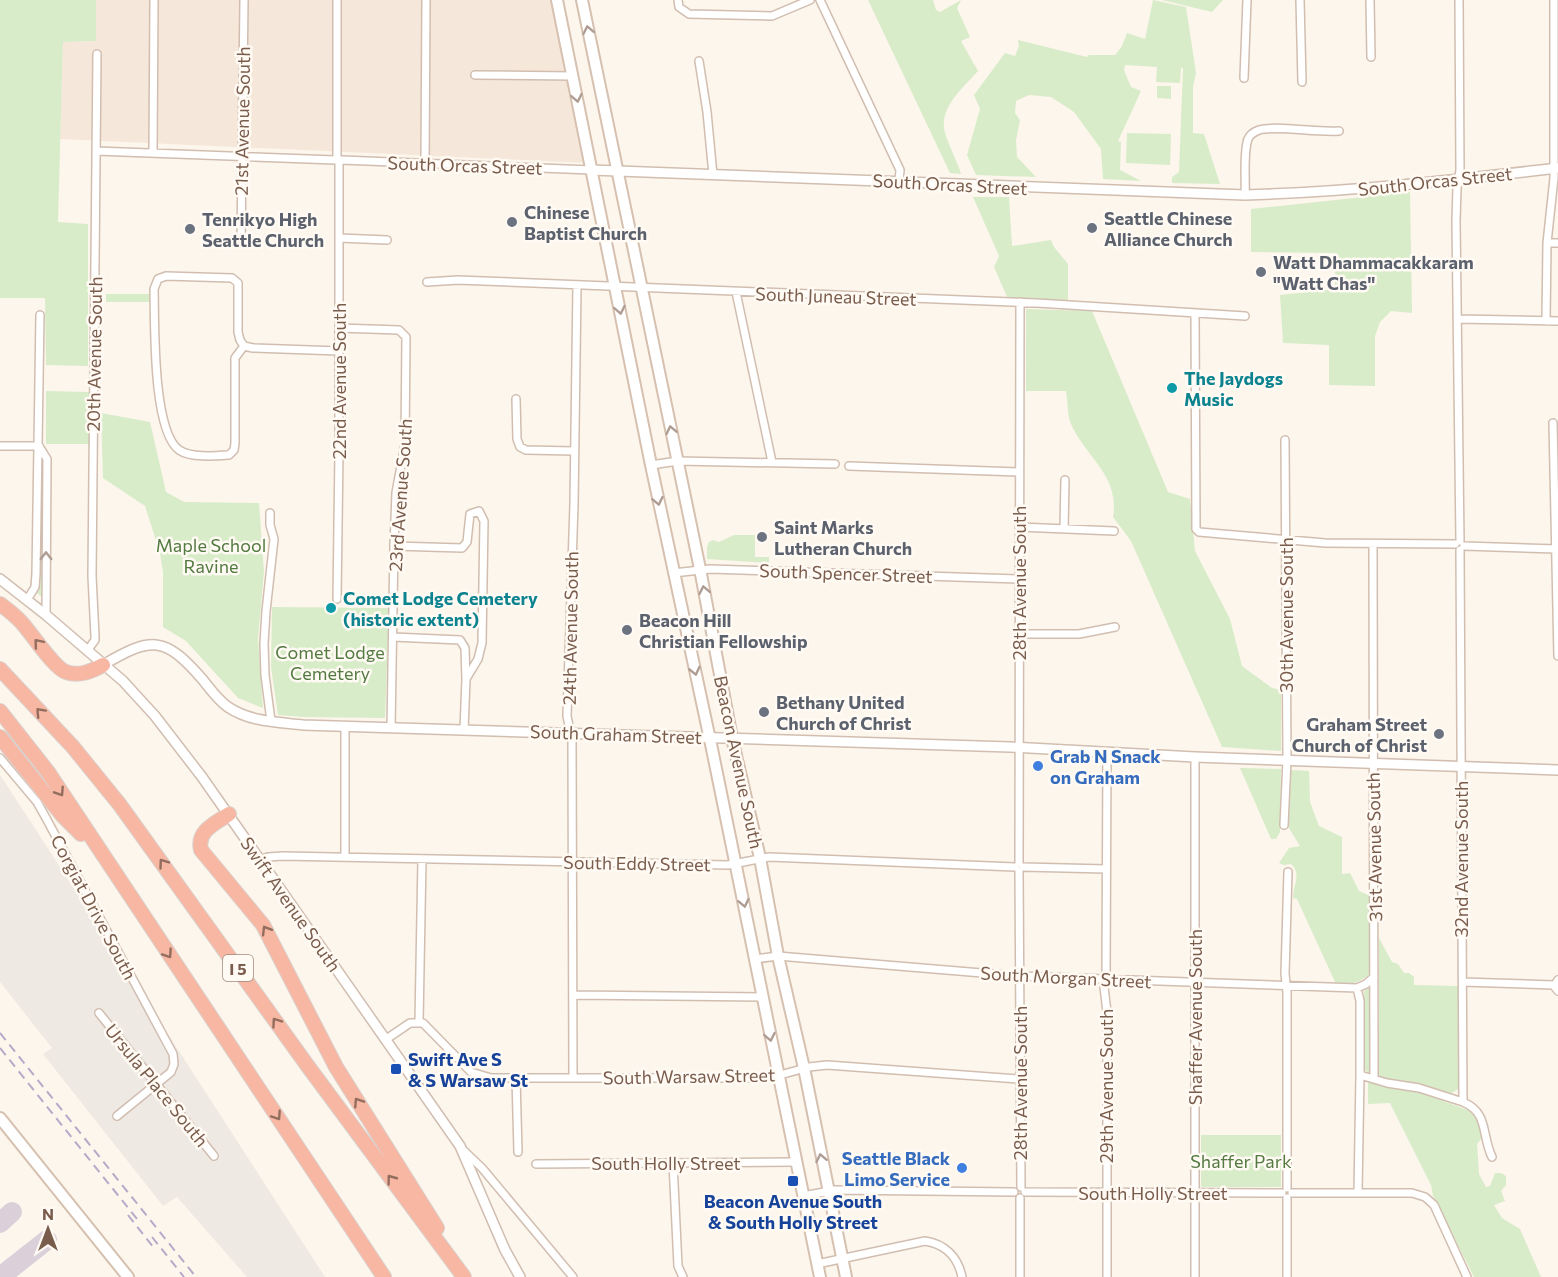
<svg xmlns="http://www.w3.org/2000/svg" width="1558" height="1277" font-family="Commissioner,sans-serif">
  <rect width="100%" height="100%" fill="#fdf6ec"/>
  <path fill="#f5e8da" d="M96 0H553L589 163 60 139 63 42 96 41Z"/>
  <path fill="#efe9e4" d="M0 775 25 813 325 1277H247L177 1197 163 1206 43 1054 52 1048 0 982Z"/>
  <path fill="#d8ecc9" d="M0 0H96V41L63 42 58 222 88 224V366L46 365 45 298H0Z
    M868 0H933L936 10 940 12 961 0 957 8 970 37 961 41 978 71C963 88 938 108 945 133 949 147 957 160 961 174L950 173Z
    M1153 0 1186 7 1196 73 1193 87V133L1204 134 1220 184 1172 183V177L1179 172 1183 68H1181L1180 83 1156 82 1157 67 1125 65 1124 70 1131 87 1141 91 1118 141 1121 142 1120 170 1141 181 1103 179 1101 149 1074 112 1051 97 1029 95 1016 101 1015 113 1020 120 1016 140 1017 157 1036 177 976 175 967 155 980 109 974 95 1005 53 1015 56 1019 46 1018 40 1087 57 1089 55H1115L1122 46 1127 33 1145 39Z
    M1162 0H1223L1212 12Z
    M1157 86H1171V99L1157 98Z
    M1127 133 1171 134 1170 165 1126 163Z
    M1410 192 1412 313 1391 311 1380 322 1375 336V386L1329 385V345L1283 343 1280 295 1335 289V253L1251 252V209Z
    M973 197H1009L1012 246 1051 240 1054 247 1068 264V302L1008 299 994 267 999 256Z
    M106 294H150V302H106Z
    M1026 309 1092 311 1168 492 1190 499 1195 551 1230 619 1242 666 1272 688 1281 690V751L1222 747 1131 541 1113 517C1120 475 1086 458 1071 424 1067 415 1068 401 1066 391H1026Z
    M46 391 89 392V444H46Z
    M101 413 150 422 166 492 184 502 259 503 264 571 258 639 263 708 238 698 186 641 163 627V572L160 553 145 506 103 478Z
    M40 455 44 461 45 553 43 598 37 593 39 588Z
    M734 535H755V557H769V563L707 559V547L709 542 713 540 719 542Z
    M272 607 389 608 385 718 302 717 278 715 271 667Z
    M1240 768 1281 769 1280 832 1276 839H1271Z
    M1291 770 1309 771 1310 802 1319 826 1342 837V874L1350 873 1359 891 1371 896V972C1360 984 1352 984 1336 984L1297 899 1293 898C1293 885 1302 874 1291 864L1284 865 1279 863 1289 848 1300 846 1287 825Z
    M1379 938 1392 962 1398 964 1404 973H1409L1414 977V985L1459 986 1458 1089 1450 1094 1384 1079 1379 1075Z
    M1369 987 1372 989V1074L1364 1070V991Z
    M1368 1081 1415 1091 1473 1112 1478 1121 1482 1138 1477 1144 1479 1174 1486 1187 1490 1186 1495 1173H1501L1506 1176V1185L1501 1191 1505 1201 1494 1205 1502 1218 1520 1229 1541 1277H1474L1433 1196 1431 1185 1390 1103 1368 1104Z
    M1201 1135H1281V1187H1201Z"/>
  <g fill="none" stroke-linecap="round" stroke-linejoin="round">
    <path stroke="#dbcfda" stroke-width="20" d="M0 1223 12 1212
      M0 1277 47 1240"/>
    <g stroke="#d1beb0" stroke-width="10">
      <path id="minor" d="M337 0V157
        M678 0 679 7 689 14 772 16 810 0
        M820 0 900 170 899 182
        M1300 0 1302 82
        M1370 0 1371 57
        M1459 0 1460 170 1457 188 1456 221 1460 541
        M699 61 707 112 713 175
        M475 75 573 76
        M1244 78 1247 0
        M96 151 335 160
        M153 153 154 0
        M342 160 592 170
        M425 164 426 0
        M1245 195C1246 180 1243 153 1248 139 1250 134 1254 132 1259 130 1277 125 1316 133 1339 131
        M339 238 387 240
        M241 243 244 0
        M1547 243H1558
        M166 276 232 278 238 283V332L240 340 244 346 235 358V443L234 450 229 455C215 456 191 458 179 450 152 430 155 322 154 289L158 279Z
        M427 282 458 280 1037 303 1245 316
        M736 292 772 462
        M1195 314 1196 529 1199 532 1325 543 1455 544
        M1458 319 1558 321
        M1546 321 1547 243 1554 178V0
        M339 328 399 330 406 337 405 444 396 493 394 546 391 728
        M244 346 253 348 339 351
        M516 399 517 439 520 447 526 450 574 451
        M1553 423 1558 656
        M0 446H39
        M39 446 47 459 46 615
        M651 465 678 461 835 464
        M849 466 1019 472
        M270 513V525L274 539 266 611 264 644 265 675 271 721
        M1019 527 1114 531
        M1064 529 1065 480
        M1373 544 1374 1079
        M394 546 462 548 467 542 470 514 479 511 484 521 482 643 478 659 466 679 464 730
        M1464 546 1556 549
        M1460 550 1463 1102C1489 1113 1481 1134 1492 1157
        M673 573 710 569 1019 579
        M337 599 339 452V164
        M27 600 35 587 36 574 40 315
        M1019 634H1079L1115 627
        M393 637 460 640 465 648 466 679
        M87 651 95 640V636L92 576 97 54
        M345 728V857
        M0 758 37 802 46 818 173 1054 174 1064 171 1072 117 1116
        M1284 825 1287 760 1285 440
        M260 860 268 857 283 856 728 865 769 857 1015 867
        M1019 863 1020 302
        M1023 867 1106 869
        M1019 871 1021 1187
        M755 959 778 956 1019 976 1357 988 1366 984 1374 977
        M1558 980 1554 986 1558 991
        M1463 982 1554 985
        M1357 988 1360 1001V1075L1358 1192
        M573 995 763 997
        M99 1013 214 1156
        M419 1022 422 859
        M385 1040 410 1023H423L471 1072 491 1078H769L809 1067 827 1065 1019 1079
        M1360 1075 1387 1083 1419 1088 1463 1102
        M516 1078 518 1152
        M573 1078 572 740 567 716 574 504 577 286
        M461 1148 482 1168 573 1277
        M673 1163 678 1266 683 1277
        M536 1164 795 1162
        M1287 1188V992L1285 974 1288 872
        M1025 1192 1282 1193
        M1292 1193H1412L1425 1197 1434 1205 1467 1277
        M803 1196 835 1190 1014 1192
        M1020 1198V1277
        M1287 1198V1277
        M817 1264 925 1241C945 1244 958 1257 962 1277
        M1107 1277V1012L1104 987 1106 972 1107 752
        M1195 1277V757"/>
    </g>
    <g stroke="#d1beb0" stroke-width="12">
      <path id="tertiary" d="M592 170 1245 195C1350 192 1454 180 1558 168
        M0 579 46 615 123 681 155 716 202 777 460 1146 505 1250 520 1277
        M103 665C152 636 165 636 203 680 211 690 218 700 228 707 250 722 278 722 303 725L1010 747 1195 757 1558 770"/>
    </g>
    <g stroke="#d6c0b0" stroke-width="14">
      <path id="secondary" d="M557 0 651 465 712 749 820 1277
        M582 0 700 569 732 738 760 858 778 956 804 1068 846 1277
        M0 1118 128 1277"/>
    </g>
    <g stroke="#dad1cd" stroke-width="16">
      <path id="motorway" d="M0 604C8 610 15 615 22 623 32 634 54 668 66 672 79 677 92 671 103 665
        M0 669 73 747 120 805 307 1065 464 1277
        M0 711 48 772 384 1277
        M0 737 62 815 81 834
        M229 814C216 823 196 831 201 850L263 925 336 1067 437 1228"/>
    </g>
    <use href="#minor" stroke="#fff" stroke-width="7"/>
    <use href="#tertiary" stroke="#fff" stroke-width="9"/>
    <use href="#secondary" stroke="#fff" stroke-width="10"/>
    <use href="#motorway" stroke="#f7b7a3" stroke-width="14"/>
    <path stroke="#b9a8c9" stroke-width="2" stroke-dasharray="9 6" stroke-linecap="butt" d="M0 1033 196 1277
      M0 1048 137 1219
      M128 1215 154 1248
      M152 1237 184 1277"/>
  </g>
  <defs><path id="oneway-chevron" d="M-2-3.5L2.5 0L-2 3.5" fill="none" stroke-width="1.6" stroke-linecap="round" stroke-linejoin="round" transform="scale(1.5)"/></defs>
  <g stroke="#af9d94">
    <use href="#oneway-chevron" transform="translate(588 30) rotate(-101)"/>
    <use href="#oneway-chevron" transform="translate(577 98) rotate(79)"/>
    <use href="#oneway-chevron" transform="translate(620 310) rotate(79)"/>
    <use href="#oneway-chevron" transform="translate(671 430) rotate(-102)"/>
    <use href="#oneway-chevron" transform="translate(658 501) rotate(78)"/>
    <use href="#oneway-chevron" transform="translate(46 556) rotate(-90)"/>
    <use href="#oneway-chevron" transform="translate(704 590) rotate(-101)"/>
    <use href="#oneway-chevron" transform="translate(695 671) rotate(77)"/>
    <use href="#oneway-chevron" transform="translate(744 903) rotate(78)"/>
    <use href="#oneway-chevron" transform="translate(770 1037) rotate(79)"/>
    <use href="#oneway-chevron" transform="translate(821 1158) rotate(-101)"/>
  </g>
  <g stroke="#936e5e">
    <use href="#oneway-chevron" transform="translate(38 643) rotate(-130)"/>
    <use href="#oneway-chevron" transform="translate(40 712) rotate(-133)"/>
    <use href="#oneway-chevron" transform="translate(60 792) rotate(57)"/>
    <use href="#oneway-chevron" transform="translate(163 863) rotate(-126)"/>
    <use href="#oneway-chevron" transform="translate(266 930) rotate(-121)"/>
    <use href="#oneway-chevron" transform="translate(168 954) rotate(56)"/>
    <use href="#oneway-chevron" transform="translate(276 1022) rotate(-125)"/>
    <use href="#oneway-chevron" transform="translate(358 1102) rotate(-123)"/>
    <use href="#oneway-chevron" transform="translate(277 1116) rotate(56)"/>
    <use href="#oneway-chevron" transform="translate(391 1179) rotate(-127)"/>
  </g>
  <g fill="#6b7280" stroke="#fffaf3" stroke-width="2">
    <circle cx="512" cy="222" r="6"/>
    <circle cx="1092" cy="228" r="6"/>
    <circle cx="190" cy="229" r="6"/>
    <circle cx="1261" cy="272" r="6"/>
    <circle cx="762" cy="537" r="6"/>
    <circle cx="627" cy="630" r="6"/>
    <circle cx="764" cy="712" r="6"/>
    <circle cx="1439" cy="734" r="6"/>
  </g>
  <g fill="#0f9aa8" stroke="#fffaf3" stroke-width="2">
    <circle cx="1172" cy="388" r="6"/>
    <circle cx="331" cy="608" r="6"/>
  </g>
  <g fill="#3f7fe0" stroke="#fffaf3" stroke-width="2">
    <circle cx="1038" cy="766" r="6"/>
    <circle cx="962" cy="1168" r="6"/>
  </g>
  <g fill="#1a4fb4" stroke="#fffaf3" stroke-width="2">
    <rect x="390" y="1063" width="12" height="12" rx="3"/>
    <rect x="787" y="1175" width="12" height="12" rx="3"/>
  </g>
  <g text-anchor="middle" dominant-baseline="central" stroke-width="5" stroke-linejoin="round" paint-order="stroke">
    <rect fill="#fffaf3" stroke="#a28b7f" stroke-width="1.5" x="223" y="955" width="30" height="26" rx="4.5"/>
    <g font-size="16" font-weight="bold" fill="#7a5c4d">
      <text x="238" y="968">I 5</text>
    </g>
    <g font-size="18" fill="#7a5c4d" stroke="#fffaf3">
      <text transform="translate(242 121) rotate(-89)">21st Avenue South</text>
      <text transform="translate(465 165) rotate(2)">South Orcas Street</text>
      <text transform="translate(1435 181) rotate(-6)">South Orcas Street</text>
      <text transform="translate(950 184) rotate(3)">South Orcas Street</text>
      <text transform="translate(836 296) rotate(2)">South Juneau Street</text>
      <text transform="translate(94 354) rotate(-89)">20th Avenue South</text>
      <text transform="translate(339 381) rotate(-90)">22nd Avenue South</text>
      <text transform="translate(400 495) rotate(-86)">23rd Avenue South</text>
      <text transform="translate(846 573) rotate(2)">South Spencer Street</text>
      <text transform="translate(1019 583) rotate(-90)">28th Avenue South</text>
      <text transform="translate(1286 615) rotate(-90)">30th Avenue South</text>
      <text transform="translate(570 628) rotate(-89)">24th Avenue South</text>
      <text transform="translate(616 734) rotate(2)">South Graham Street</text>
      <text transform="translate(739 762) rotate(78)">Beacon Avenue South</text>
      <text transform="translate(1374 847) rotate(-91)">31st Avenue South</text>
      <text transform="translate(1461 859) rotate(-90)">32nd Avenue South</text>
      <text transform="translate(637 863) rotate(1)">South Eddy Street</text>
      <text transform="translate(291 904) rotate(55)">Swift Avenue South</text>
      <text transform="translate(94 907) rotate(62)">Corgiat Drive South</text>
      <text transform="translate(1066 977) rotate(3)">South Morgan Street</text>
      <text transform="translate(1195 1017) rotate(-90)">Shaffer Avenue South</text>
      <text transform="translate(689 1076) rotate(-1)">South Warsaw Street</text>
      <text transform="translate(1020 1083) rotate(-90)">28th Avenue South</text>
      <text transform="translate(157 1085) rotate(51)">Ursula Place South</text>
      <text transform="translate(1106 1086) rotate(-90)">29th Avenue South</text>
      <text x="666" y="1163">South Holly Street</text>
      <text x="1153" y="1193">South Holly Street</text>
    </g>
    <g font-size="18" font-weight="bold" fill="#5b616d" stroke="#fffaf3" text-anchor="start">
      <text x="524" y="212">Chinese<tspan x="524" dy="21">Baptist Church</tspan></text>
      <text x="1104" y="218">Seattle Chinese<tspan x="1104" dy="21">Alliance Church</tspan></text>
      <text x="202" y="219">Tenrikyo High<tspan x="202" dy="21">Seattle Church</tspan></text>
      <text x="1273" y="262">Watt Dhammacakkaram<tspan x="1273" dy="21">"Watt Chas"</tspan></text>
      <text x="774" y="527">Saint Marks<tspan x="774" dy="21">Lutheran Church</tspan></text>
      <text x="639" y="620">Beacon Hill<tspan x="639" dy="21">Christian Fellowship</tspan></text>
      <text x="776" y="702">Bethany United<tspan x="776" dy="21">Church of Christ</tspan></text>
      <text x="1427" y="724" text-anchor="end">Graham Street<tspan x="1427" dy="21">Church of Christ</tspan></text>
    </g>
    <g font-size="18" font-weight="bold" fill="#0d838f" stroke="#fffaf3" text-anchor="start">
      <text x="1184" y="378">The Jaydogs<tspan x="1184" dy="21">Music</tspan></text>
      <text x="343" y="598">Comet Lodge Cemetery<tspan x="343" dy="21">(historic extent)</tspan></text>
    </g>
    <g font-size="18" fill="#537a41" stroke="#fffaf3">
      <text x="211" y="545">Maple School<tspan x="211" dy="21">Ravine</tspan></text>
      <text x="330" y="652">Comet Lodge<tspan x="330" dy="21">Cemetery</tspan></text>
      <text x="1241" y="1161">Shaffer Park</text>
    </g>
    <g font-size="18" font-weight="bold" fill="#366cbe" stroke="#fffaf3" text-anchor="start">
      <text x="1050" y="756">Grab N Snack<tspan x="1050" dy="21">on Graham</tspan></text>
      <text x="950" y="1158" text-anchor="end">Seattle Black<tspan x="950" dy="21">Limo Service</tspan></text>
    </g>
    <g font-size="18" font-weight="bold" fill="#164399" stroke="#fffaf3" text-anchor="start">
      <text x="408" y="1059">Swift Ave S<tspan x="408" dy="21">&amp; S Warsaw St</tspan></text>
      <text x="793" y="1201" text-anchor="middle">Beacon Avenue South<tspan x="793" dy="21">&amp; South Holly Street</tspan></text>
    </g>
  </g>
  <g transform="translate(48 1229)" stroke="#fffaf3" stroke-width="4.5" paint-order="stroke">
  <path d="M0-4.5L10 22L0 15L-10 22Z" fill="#7a5c4d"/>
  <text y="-9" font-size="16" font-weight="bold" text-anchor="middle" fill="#7a5c4d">N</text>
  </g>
</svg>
